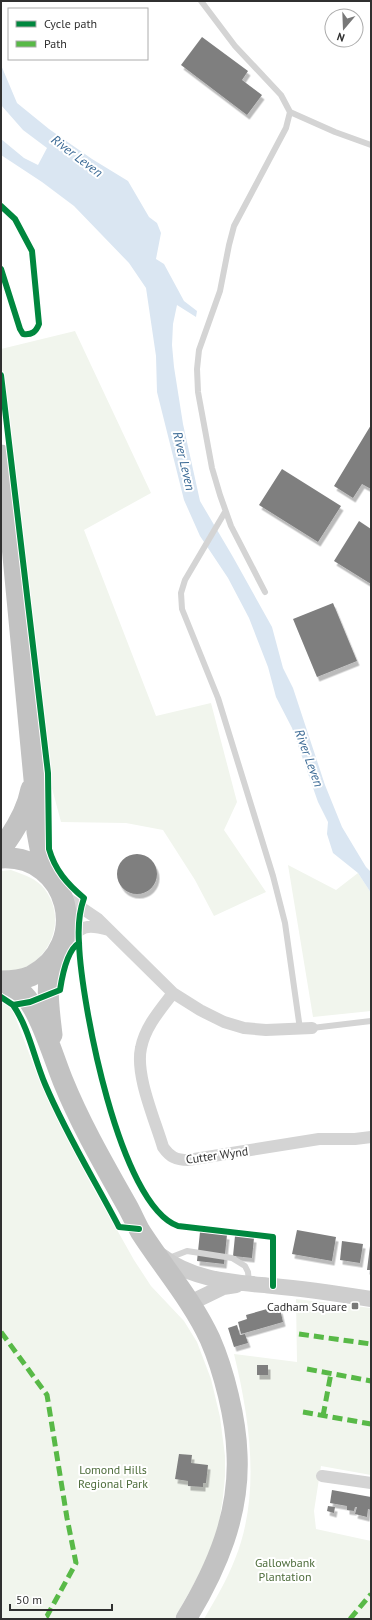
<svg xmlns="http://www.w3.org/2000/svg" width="372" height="1620" font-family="'PT Sans',sans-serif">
  <defs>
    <filter id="shadow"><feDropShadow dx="2.5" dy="4.5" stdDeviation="0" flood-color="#0004"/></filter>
  </defs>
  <rect width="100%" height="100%" fill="#fff"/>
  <path fill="#f1f5ed" d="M75 331 151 493 84 530 156 716 211 703 237 802 224 830 266 892 214 916 195 880 163 830 126 823 61 822 48 773 1 375V349Z
    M288 865 336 890 358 873 371 893V1011L313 1017Z
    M11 870C22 874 32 877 41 885 66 911 56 952 25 968 19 971 8 971 1 972V871Z
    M1 1000 10 1006 13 1011 35 1069 61 1127 90 1182 134 1260 151 1286 184 1321 197 1342 211 1379 220 1417 225 1456V1476L223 1497 217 1535 203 1568 174 1619H1Z
    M296 1299 371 1308V1475L321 1466 314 1511 316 1529 371 1541V1619H204C215 1600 227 1580 235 1559 261 1495 250 1420 234 1354L297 1362Z"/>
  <path fill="#dae6f2" d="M1 65 17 103 49 129 92 159 128 181 149 217 157 223 161 233 156 259 164 264 184 301 197 311 196 317 177 305 173 324 172 345 174 367 183 424 200 501 233 557 272 627 283 668 293 688 325 785 342 827 366 867 371 872V893L358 873 333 853 327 834 328 822 318 802 292 728 276 697 268 667 249 618 228 578 200 536 184 500 157 392 156 356 146 288 129 263 74 206 42 182 1 155V139L24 158 38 165 47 148 23 130 1 105Z"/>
  <path fill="#7f7f7f" filter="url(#shadow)" d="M202 37 248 71 242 80 262 95 247 115 181 65Z
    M371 425V489L362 484 353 498 334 486Z
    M282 469 341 506 318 542 259 505Z
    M359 521 371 529V584L334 561Z
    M333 603 357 661 317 677 293 619Z
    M117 874a20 20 0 1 1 40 0a20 20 0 1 1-40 0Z
    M297 1230 336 1237 332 1261 292 1254Z
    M200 1232 227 1235 224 1264 197 1261Z
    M235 1236 254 1238 252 1258 233 1256Z
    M342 1241 363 1244 360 1263 340 1260Z
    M370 1246H371V1270H367Z
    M267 1309 268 1312 280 1309 283 1322 241 1334 238 1322 247 1319 246 1315Z
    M237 1325 240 1335 245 1334 248 1343 234 1347 228 1328Z
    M257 1365H268V1375H257Z
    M179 1454 192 1455 191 1463 208 1465 206 1483H203V1487L188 1486V1481L175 1479Z
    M332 1490 371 1497V1510L368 1509 367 1517 355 1514 357 1507H355L354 1511 347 1510V1506L330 1503Z
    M328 1506 335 1507 334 1513 327 1511Z"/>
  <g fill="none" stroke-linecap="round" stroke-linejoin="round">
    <path stroke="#d4d4d4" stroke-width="6" d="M201 1 235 46 281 95 290 112 286 128 234 226 229 245 220 291 199 350 197 369 198 392 212 468 220 495 231 526 265 592
      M290 112 335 132 371 145
      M225 512 185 580 181 593 182 609 218 698 273 876 285 923 300 1029
      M312 1028 371 1021
      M169 1258 187 1251 232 1258 245 1266 248 1272 249 1283"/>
    <path stroke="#d4d4d4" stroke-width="12" d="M61 894 98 919 173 993 200 1010 224 1022 244 1028 266 1030 312 1028
      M64 943C82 927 84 923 109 930
      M173 993C160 1010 145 1027 141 1048 135 1075 155 1120 163 1147 170 1157 176 1160 188 1160L319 1139H355L371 1137
      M322 1476 371 1483"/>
    <path stroke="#cecece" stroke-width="16" d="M160 1255C194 1281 232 1282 273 1286 306 1289 339 1294 371 1299
      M190 1303 223 1287 236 1285"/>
    <path stroke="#c2c2c2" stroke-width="21" d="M1 455 11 535 34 779 37 832 42 859 56 885
      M1 849C14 832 27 810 31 789
      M1 858C69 854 92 945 31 976 22 980 11 981 1 981
      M1 981C8 985 17 988 23 994 39 1009 54 1059 63 1081 80 1123 103 1163 125 1202 131 1212 135 1222 140 1231 163 1267 192 1300 210 1339 224 1371 236 1419 237 1454 240 1514 217 1568 186 1619
      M52 1035C49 1008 45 986 53 959"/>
    <path stroke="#58b947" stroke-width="5" stroke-dasharray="10 5" stroke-linecap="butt" d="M1 1332 47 1395 67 1518 76 1563 47 1616 42 1619
      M299 1334 371 1344
      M307 1369 371 1381
      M303 1412 371 1424
      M323 1416 331 1373
      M350 1619 371 1594"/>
    <g stroke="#fff" stroke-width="8">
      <path id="cycleway" d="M1 206 15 219 32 251 39 324C36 332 32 335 23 334L20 329 1 269
        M1 375 48 773 49 849C55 870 67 884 84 898 79 912 78 928 79 943 81 1001 119 1205 178 1226L273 1237V1286
        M1 997 13 1005 30 1002 60 990C62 977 67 950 79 943
        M13 1005C29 1028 34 1058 45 1084 66 1134 94 1179 119 1227L139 1229"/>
    </g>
    <use href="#cycleway" stroke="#00873e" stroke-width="6"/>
  </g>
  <rect fill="#787878" stroke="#fff" stroke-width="1.5" x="351" y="1302" width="8" height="8" rx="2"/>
  <g text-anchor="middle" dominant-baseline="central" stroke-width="4" stroke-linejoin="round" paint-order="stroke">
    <g font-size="12" fill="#303030" stroke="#fff">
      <text transform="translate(217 1155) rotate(-8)">Cutter Wynd</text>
    </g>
    <g font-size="12" fill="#303030" stroke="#fff" text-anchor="end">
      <text x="347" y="1306">Cadham Square</text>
    </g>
    <g font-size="12" fill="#4e6d3c" stroke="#fff">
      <text x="113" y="1469">Lomond Hills<tspan x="113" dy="14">Regional Park</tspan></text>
      <text x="285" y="1562">Gallowbank<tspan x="285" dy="14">Plantation</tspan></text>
    </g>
    <g font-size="13" font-style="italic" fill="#3b6a95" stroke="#fff">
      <text transform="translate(77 156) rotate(37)">River Leven</text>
      <text transform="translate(184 461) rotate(77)">River Leven</text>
      <text transform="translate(309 758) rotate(70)">River Leven</text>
    </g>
  </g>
  <rect width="372" height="1620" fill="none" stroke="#303030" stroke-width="4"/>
  <rect x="8" y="8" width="140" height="52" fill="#ffffff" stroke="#acacac"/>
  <rect x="16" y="21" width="20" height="6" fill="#00873e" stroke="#acacac"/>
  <text x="44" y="28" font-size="12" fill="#303030">Cycle path</text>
  <rect x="16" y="41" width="20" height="6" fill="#58b947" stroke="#acacac"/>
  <text x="44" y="48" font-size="12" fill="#303030">Path</text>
  <g transform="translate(344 28) rotate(199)"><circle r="19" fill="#ffffff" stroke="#acacac"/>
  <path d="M0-3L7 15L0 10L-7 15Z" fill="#787878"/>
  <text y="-6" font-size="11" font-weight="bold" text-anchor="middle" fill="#303030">N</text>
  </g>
  <path d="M10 1604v6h102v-6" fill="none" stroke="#303030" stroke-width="2"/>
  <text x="16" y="1604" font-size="12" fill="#303030" stroke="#ffffff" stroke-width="3" paint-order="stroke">50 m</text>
</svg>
